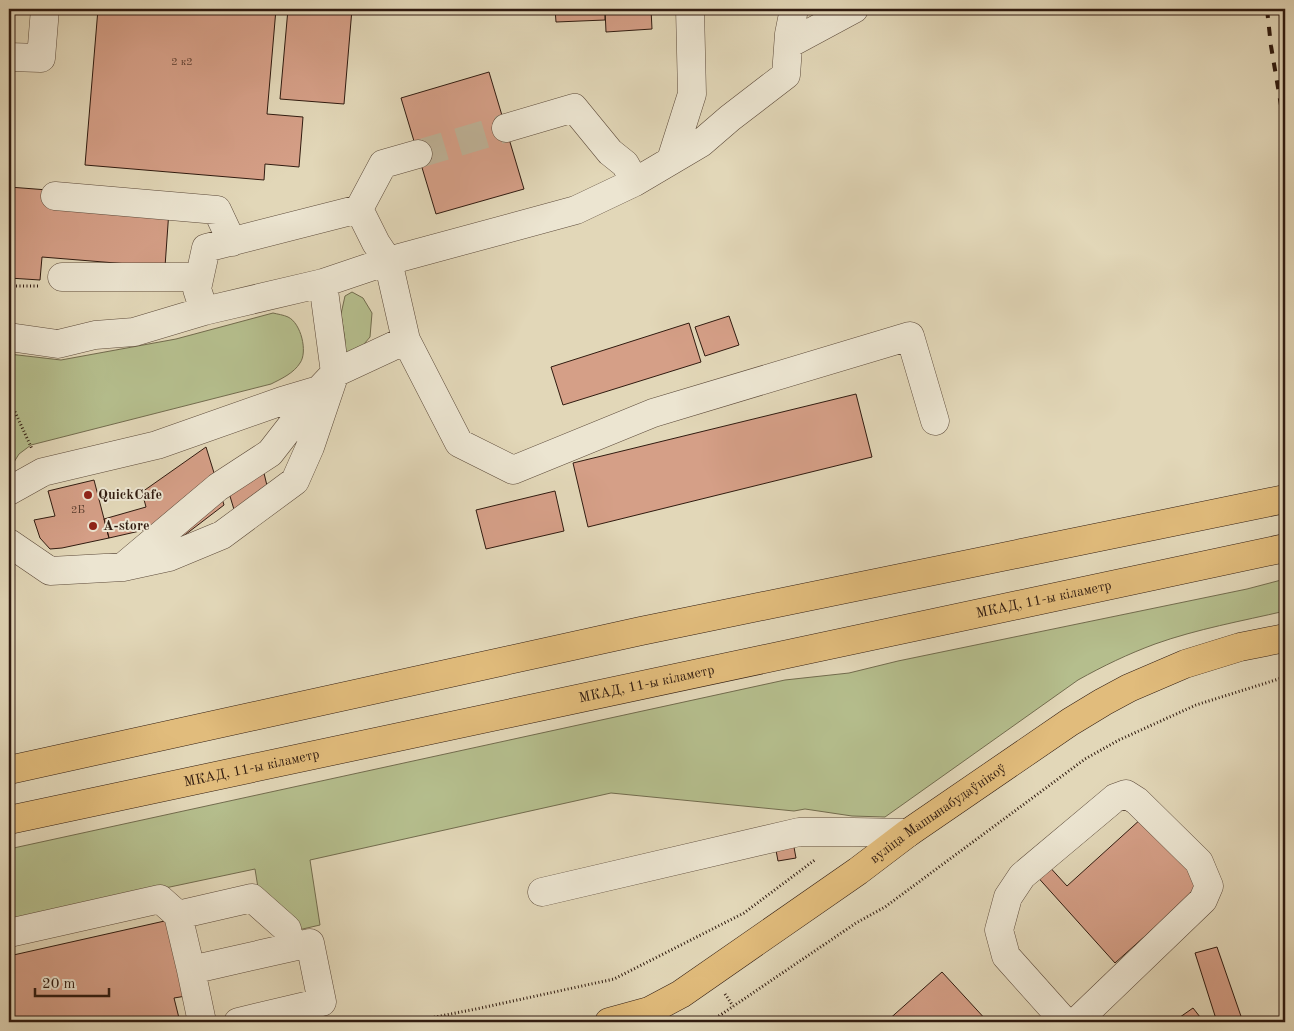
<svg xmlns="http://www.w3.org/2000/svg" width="1294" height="1031" font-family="'Old Standard TT',serif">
  <rect width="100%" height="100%" fill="#e2d7b8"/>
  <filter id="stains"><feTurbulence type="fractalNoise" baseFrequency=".004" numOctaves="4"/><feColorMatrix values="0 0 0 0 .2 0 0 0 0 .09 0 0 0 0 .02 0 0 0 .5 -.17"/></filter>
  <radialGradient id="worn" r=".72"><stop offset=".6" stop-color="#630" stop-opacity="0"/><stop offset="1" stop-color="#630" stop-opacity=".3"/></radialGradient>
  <path fill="#b5be8d" stroke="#726c4e" d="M352 292 363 298 372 313 370 337 359 350 344 355 345 340 341 314 345 296Z
    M273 313C277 314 284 315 288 317 301 323 308 352 300 363 294 373 281 379 271 384L31 445 19 454 9 470V354L61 360 176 339Z
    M1285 579V611C1242 621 1197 629 1155 644 1128 654 1103 666 1078 680L885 817 852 816 805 809 794 811 611 793 310 860 320 925 294 931 259 894 255 869 9 921V849L785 680 849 673 898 661 1247 589Z"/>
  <path fill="#d59f87" stroke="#301b10" d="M98 9H276L267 114 303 117 299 167 265 164 264 180 85 165Z
    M288 9H352L344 104 280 99Z
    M555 9H605V20L556 22Z
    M605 9H651L652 29 606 32Z
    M489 72 524 189 436 214 401 98Z
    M9 187 48 190 169 210 165 267 42 257 40 280 9 278Z
    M729 316 739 345 705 356 695 327Z
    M689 323 701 362 563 405 551 367Z
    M856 394 872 457 588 527 573 463Z
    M206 447 224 505 160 554 153 528 109 538 104 519 146 507 142 492Z
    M263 469 269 494 236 516 229 493Z
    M94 480 109 538 62 548 50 549 40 538 34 520 55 516 48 491Z
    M555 491 564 531 486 549 476 510Z
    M1142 818 1202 885 1115 963 1034 873 1046 863 1067 886Z
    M793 842 796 858 778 861 775 845Z
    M169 920 186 996 174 998 180 1022H9V956Z
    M1217 947 1243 1022H1217L1195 953Z
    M942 972 988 1022H886Z
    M1193 1008 1204 1022H1173Z"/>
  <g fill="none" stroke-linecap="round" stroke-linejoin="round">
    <path stroke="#beb196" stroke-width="28" stroke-dasharray="28 14" stroke-linecap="butt" d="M418 154 506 128"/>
    <g stroke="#5c4a3a" stroke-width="29">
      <path id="minor" d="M789 44 854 9
        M9 57 41 58 45 9
        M506 128 574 108 610 152 625 164 635 182
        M418 154 383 164 359 209 376 243 388 261 406 340 459 443 513 470 653 413 910 336 935 421
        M671 160 692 94 690 9
        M55 196 217 210 232 242
        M62 277H199
        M204 311 197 289 206 248 359 209
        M9 337 58 344 95 335 134 332 204 311 323 283 388 261 576 210 635 182 701 143 730 118 786 75 789 34 794 9
        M9 491 43 472 157 445 282 401 319 390
        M9 543 50 571 123 567 169 557 222 535 295 481 310 447 335 373 323 283
        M124 566 218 487 270 453 319 390 335 373 406 340
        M542 892 799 832H853L908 833
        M9 933 160 899 178 915
        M191 970 178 915 252 898 287 929 291 947
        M202 1022 191 970 310 943 322 1002 238 1022
        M1065 1022 1006 956 999 930 1008 897 1022 876 1115 798 1126 794 1137 801 1199 862 1209 886 1203 900 1076 1022"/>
    </g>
    <g stroke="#301b10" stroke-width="29">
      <g id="major">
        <path id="s1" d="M609 1022 649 1011 681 994 858 871 908 833 1070 722 1103 702 1129 688 1185 664 1240 647 1285 638"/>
      </g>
    </g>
    <g stroke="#301b10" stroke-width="29">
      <g id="highway">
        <path d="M9 770 641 631 1285 499"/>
        <path id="s2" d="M9 820 1285 548"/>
      </g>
    </g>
    <path stroke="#301b10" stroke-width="3" stroke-dasharray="1 2.5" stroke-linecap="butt" d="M9 286H38
      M9 399 32 449
      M725 994 733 1006
      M410 1022 481 1008 614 979 744 913 816 859
      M710 1022 856 923 885 907 1085 759 1119 740 1196 705 1285 677"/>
    <use href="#minor" stroke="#ece5d1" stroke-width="28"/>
    <use href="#major" stroke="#e1bc7c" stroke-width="28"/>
    <use href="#highway" stroke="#e1bc7c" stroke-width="28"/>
    <path stroke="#301b10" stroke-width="4" stroke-dasharray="9 9" stroke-linecap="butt" d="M1267 9 1271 46 1285 129"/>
  </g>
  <g fill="#8f2418" stroke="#ece5d1" stroke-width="2">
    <circle cx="88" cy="495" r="5"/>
    <circle cx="93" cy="526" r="5"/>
  </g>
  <g text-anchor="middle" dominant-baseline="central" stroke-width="4" stroke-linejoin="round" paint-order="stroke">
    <g font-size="11" fill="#593c2e">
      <text x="182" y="62">2 к2</text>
      <text x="78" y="510">2Б</text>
    </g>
    <g font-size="14" font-weight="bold" fill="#301b10" stroke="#ece5d1" text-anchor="start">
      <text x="98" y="495">QuickCafe</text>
      <text x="103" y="526">А-store</text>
    </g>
    <g font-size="14" fill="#301b10" stroke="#ece5d1">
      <text stroke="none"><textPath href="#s2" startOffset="1058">МКАД, 11-ы кіламетр</textPath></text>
      <text stroke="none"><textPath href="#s2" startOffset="652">МКАД, 11-ы кіламетр</textPath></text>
      <text stroke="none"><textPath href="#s2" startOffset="248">МКАД, 11-ы кіламетр</textPath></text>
      <text stroke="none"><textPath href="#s1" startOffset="392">вуліца Машынабудаўнікоў</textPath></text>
    </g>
  </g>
  <rect width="1294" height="1031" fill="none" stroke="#e2d7b8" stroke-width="30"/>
  <rect x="10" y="10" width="1274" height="1011" fill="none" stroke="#301b10" stroke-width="2.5"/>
  <rect x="15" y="15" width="1264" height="1001" fill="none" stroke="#301b10"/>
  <path d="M35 988v8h74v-8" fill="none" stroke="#301b10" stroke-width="2.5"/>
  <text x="42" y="988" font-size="15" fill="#301b10" stroke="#ece5d1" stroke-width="4" paint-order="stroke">20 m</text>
  <rect width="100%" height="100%" filter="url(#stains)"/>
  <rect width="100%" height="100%" fill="url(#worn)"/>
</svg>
